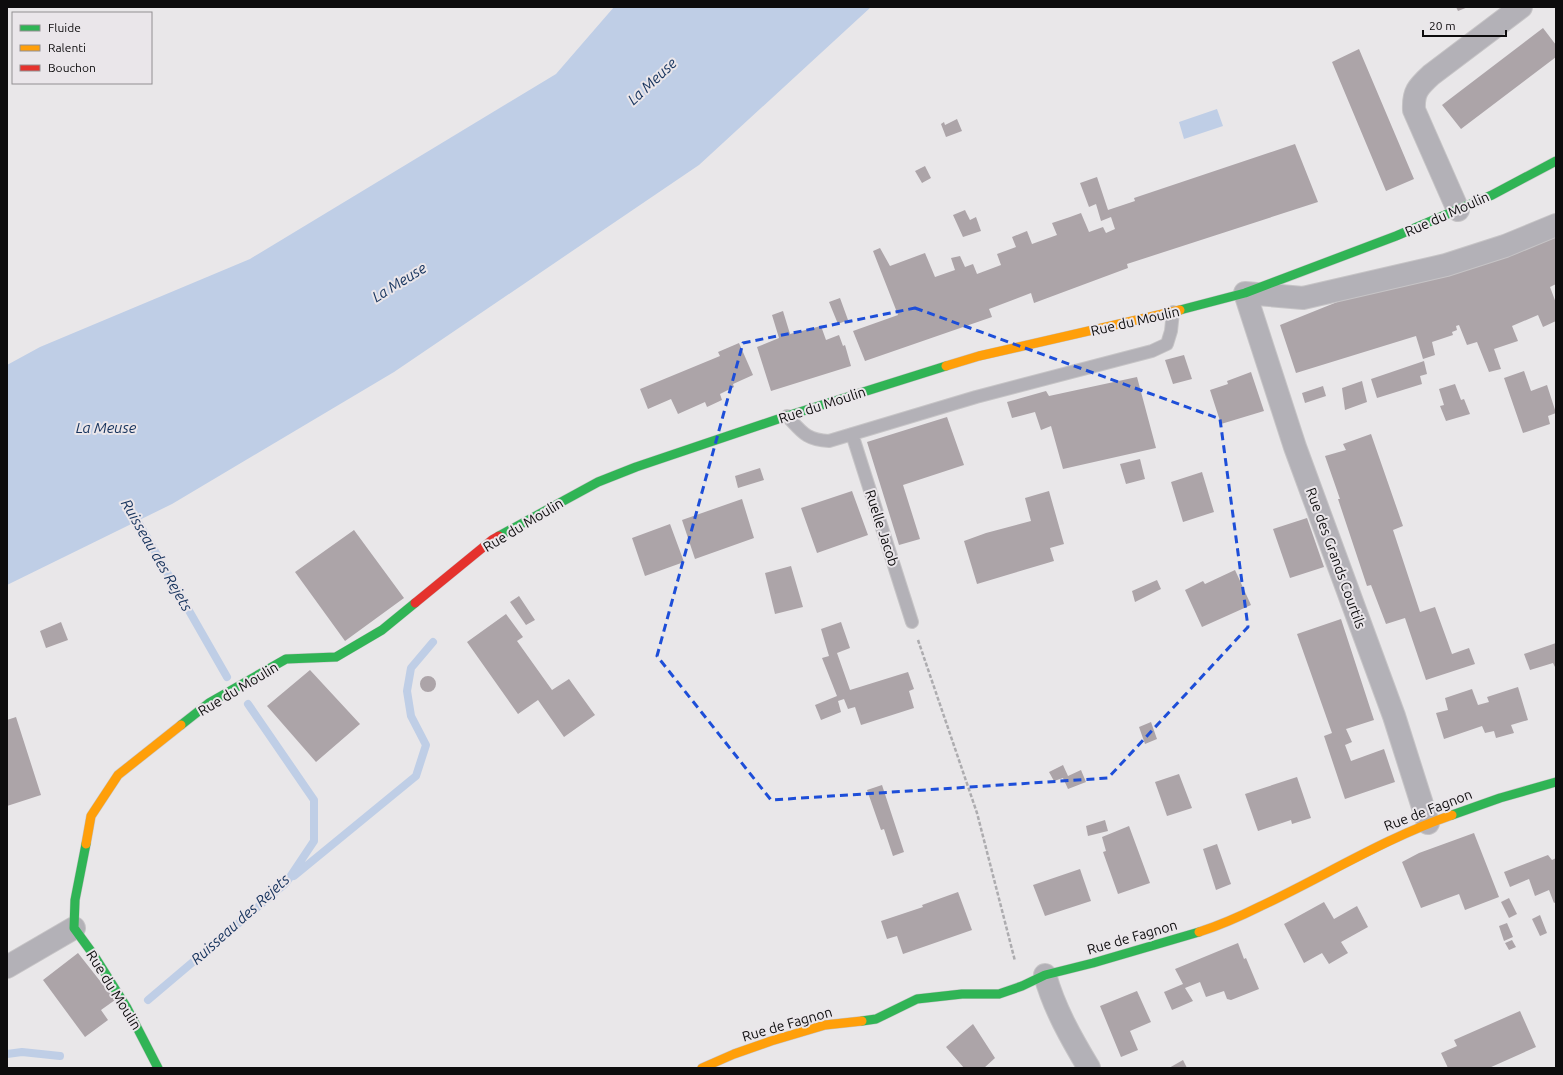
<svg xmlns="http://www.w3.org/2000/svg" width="1563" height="1075" font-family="Ubuntu,sans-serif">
  <rect width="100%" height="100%" fill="#e9e7e9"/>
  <path fill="#bfcee6" d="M614 7H871L699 165 394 372 172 504 7 585V365L40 347 250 259 556 74Z
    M1217 109 1223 126 1184 139 1179 122Z"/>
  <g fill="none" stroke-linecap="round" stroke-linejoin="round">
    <path stroke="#bfcee6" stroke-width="8" d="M133 513 227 677
      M294 876 416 776 426 745 411 716 407 691 411 668 433 642
      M148 1000 286 883 314 841V800L248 704
      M7 1054 22 1052 60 1056"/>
  </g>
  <path fill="#aca4a8" d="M1456 7H1468L1458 11Z
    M1543 28 1556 45V57L1461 129 1442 105Z
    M1359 49 1414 179 1386 191 1332 62Z
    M957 119 962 131 946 137 941 124 944 122 945 125Z
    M1295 144 1318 202 1127 264 1128 268 1034 303 1031 293 989 309 992 317 865 361 853 331 898 315 873 251 880 248 890 266 925 253 935 277 955 270 951 258 960 256 965 267 973 264 977 274 1001 265 997 254 1016 247 1012 237 1027 231 1032 244 1057 235 1052 223 1070 217 1081 213 1089 232 1103 227 1106 233 1115 229 1111 217 1101 221 1096 204 1089 207 1080 183 1097 177 1108 210 1135 201 1134 198Z
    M925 166 931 178 922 183 915 171Z
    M965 210 970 220 976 217 981 231 963 237 953 215Z
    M1556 233V284L1550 287 1556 303V321L1543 327 1538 315 1512 326 1518 341 1494 349 1501 369 1489 372 1477 342 1467 345 1459 325 1456 326 1457 330 1452 332 1453 335 1432 342 1435 355 1423 359 1416 336 1296 373 1280 325 1357 294Z
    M840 298 848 320 838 324 829 302Z
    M783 311 790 334 821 326 826 340 839 335 843 346 845 345 851 366 771 391 757 347 779 338 772 315Z
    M739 343 753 375 733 384 734 387 720 394 722 400 707 407 705 402 678 414 671 399 648 409 640 389 720 356 718 352Z
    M1184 355 1192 379 1173 384 1165 360Z
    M1424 361 1427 374 1420 376 1422 384 1377 398 1371 379Z
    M1524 371 1531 391 1547 385 1556 413 1548 416 1550 424 1523 433 1504 378Z
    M1251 372 1264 411 1221 424 1210 390 1228 384 1227 381Z
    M1137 377 1156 448 1063 469 1051 426 1041 430 1035 412 1012 418 1007 402 1046 391 1049 396Z
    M1362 381 1367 402 1345 410 1342 388Z
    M1455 384 1461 400 1464 399 1470 414 1446 421 1440 406 1444 405 1439 389Z
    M1323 386 1326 396 1305 403 1302 393Z
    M947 417 964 465 903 485 920 539 899 545 867 442Z
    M1371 434 1403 526 1393 530 1420 612 1435 607 1452 654 1469 648 1475 664 1426 680 1405 618 1386 624 1371 585 1367 586 1338 499H1340L1325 456 1346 450 1343 444Z
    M1140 459 1145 479 1126 484 1120 464Z
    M760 468 764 480 738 488 735 476Z
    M1202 472 1214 512 1183 522 1171 482Z
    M852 491 868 535 817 553 801 508Z
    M1049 491 1064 544 1050 548 1054 561 977 584 964 541 986 533 1031 521 1025 498Z
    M742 499 754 538 695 559 682 520Z
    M1307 518 1324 567 1290 578 1273 529Z
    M670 524 684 562 645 576 632 538Z
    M354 530 404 598 345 641 295 572Z
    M791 566 803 607 775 614 765 573Z
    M1235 570 1251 605 1202 627 1185 590 1203 581 1205 584Z
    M1157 580 1161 589 1135 602 1132 591Z
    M519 596 535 620 526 625 510 602Z
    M506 614 523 637 517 641 552 690 569 679 595 715 564 737 538 700 518 714 467 642Z
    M1341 619 1374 720 1346 729 1352 742 1345 745 1351 761 1384 749 1395 782 1345 799 1324 736 1332 733 1297 634Z
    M61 622 68 640 46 648 40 631Z
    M841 622 850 648 837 653 850 690 908 672 914 689 909 691 914 708 861 725 855 707 848 709 844 699 838 701 841 712 821 720 815 705 837 696 822 658 829 656 821 629Z
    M1556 643V669L1553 663 1530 670 1524 654Z
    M310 670 360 724 316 762 267 706Z
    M420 684a8 8 0 1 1 16 0a8 8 0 1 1-16 0Z
    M1518 687 1528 720 1511 725 1514 733 1496 738 1494 731 1485 733 1482 726 1444 739 1436 713 1448 710 1445 698 1472 689 1478 705 1489 702 1487 697Z
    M16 717 41 795 7 806V720Z
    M1151 722 1157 739 1145 744 1139 727Z
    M1063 765 1068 776 1081 770 1086 782 1068 789 1063 778 1054 781 1049 772Z
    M1179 774 1192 808 1167 816 1155 782Z
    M1297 777 1311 818 1292 824 1291 820 1258 831 1245 794Z
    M882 785 904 852 893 856 884 829 881 830 867 790Z
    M1105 820 1108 831 1088 836 1086 826Z
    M1129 826 1150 883 1118 894 1103 852 1106 851 1102 837Z
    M1474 833 1499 897 1465 910 1459 894 1421 908 1402 862 1419 853Z
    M1217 844 1231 884 1216 890 1203 849Z
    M1548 855 1552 860 1556 858V902L1554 903 1549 890 1535 896 1529 879 1510 887 1504 872Z
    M1080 869 1091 901 1045 916 1033 885Z
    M958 892 972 930 903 954 897 936 887 939 881 921 923 907 922 905Z
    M1509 898 1517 914 1509 918 1501 902Z
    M1324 902 1334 919 1357 906 1368 927 1341 942 1348 953 1329 964 1322 953 1304 963 1284 924Z
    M1540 915 1547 933 1540 936 1532 919Z
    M1507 923 1513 937 1504 941 1499 926Z
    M1512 940 1516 947 1509 950 1505 943Z
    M1238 943 1244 959 1246 958 1259 989 1231 1000 1227 999 1224 991 1206 997 1200 982 1185 988 1193 1001 1172 1010 1164 992 1183 984 1175 969Z
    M78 953 115 1000 101 1010 108 1020 85 1037 43 980Z
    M1137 991 1151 1022 1130 1031 1138 1050 1121 1057 1100 1006Z
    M1520 1011 1536 1047 1489 1068H1448L1441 1053 1457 1046 1454 1040Z
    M973 1024 995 1058 984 1068H964L946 1047Z
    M1183 1060 1187 1068H1169Z"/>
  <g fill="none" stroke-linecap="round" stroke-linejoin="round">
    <g stroke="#c6c4c6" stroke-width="14">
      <path id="lane" d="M787 416C802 432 806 440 829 441L976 397 1152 351 1167 344 1171 331 1173 312
        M852 434 912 622"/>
    </g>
    <g stroke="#c6c4c6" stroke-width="24">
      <path id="street" d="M1458 210 1414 110C1413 92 1418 87 1431 75L1521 7
        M1428 823 1394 716 1295 447 1245 293 1303 298 1446 265 1505 246 1556 225
        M7 967 74 928
        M1045 975C1054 1008 1071 1038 1089 1068"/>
    </g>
    <g stroke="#c6c4c6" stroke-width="10">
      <path id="fast" d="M1180 310 1245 293 1396 236 1492 195 1556 161
        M499 536 598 482 636 467 787 416 946 366
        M181 725 209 703 286 659 336 657 382 630 415 603
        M1452 815 1500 798 1556 782
        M86 844 75 900 74 928 93 954 127 1008 158 1068
        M862 1021 876 1019 917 999 962 994H999L1022 986 1045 975 1093 963 1199 932"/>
    </g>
    <g stroke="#c6c4c6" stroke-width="10">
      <path id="slow" d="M946 366 979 356 1180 310
        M86 844 91 816 118 775 181 725
        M1199 932C1221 925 1241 916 1261 906 1325 876 1385 838 1452 815
        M702 1068 734 1054 771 1041 825 1025 862 1021"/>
    </g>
    <g stroke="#c6c4c6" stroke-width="10">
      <path id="jam" d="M415 603 492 540 499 536"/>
    </g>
    <path stroke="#adacaf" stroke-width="2.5" stroke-dasharray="4 2" stroke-linecap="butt" d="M918 640 977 813 1015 961"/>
    <use href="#lane" stroke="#b3b1b7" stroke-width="12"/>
    <use href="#street" stroke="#b3b1b7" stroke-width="22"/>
    <use href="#fast" stroke="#30b455" stroke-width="9"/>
    <use href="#slow" stroke="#ff9f0a" stroke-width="9"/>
    <use href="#jam" stroke="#e5322d" stroke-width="9"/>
  </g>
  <path fill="none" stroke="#1d4ed8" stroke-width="3" stroke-dasharray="8 5" stroke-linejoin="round" d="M915 308 1220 419 1248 627 1108 778 771 800 657 656 743 343Z"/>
  <g text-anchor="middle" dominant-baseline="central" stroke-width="4" stroke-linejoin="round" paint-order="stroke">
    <g font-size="14" fill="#0d0c0d" stroke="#eae6ea">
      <text transform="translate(1447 214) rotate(-24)">Rue du Moulin</text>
      <text transform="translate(1135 321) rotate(-13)">Rue du Moulin</text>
      <text transform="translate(822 405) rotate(-18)">Rue du Moulin</text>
      <text transform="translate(523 525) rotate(-31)">Rue du Moulin</text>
      <text transform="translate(882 528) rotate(72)">Ruelle Jacob</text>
      <text transform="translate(1336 558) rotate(70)">Rue des Grands Courtils</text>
      <text transform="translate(238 689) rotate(-31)">Rue du Moulin</text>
      <text transform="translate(1428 810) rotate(-21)">Rue de Fagnon</text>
      <text transform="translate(1132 937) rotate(-16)">Rue de Fagnon</text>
      <text transform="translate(114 990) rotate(58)">Rue du Moulin</text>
      <text transform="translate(787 1024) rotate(-16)">Rue de Fagnon</text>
    </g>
    <g font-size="15" font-style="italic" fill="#15325c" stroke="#eae6ea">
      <text transform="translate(652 81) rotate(-43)">La Meuse</text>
      <text transform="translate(399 282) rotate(-32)">La Meuse</text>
      <text x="106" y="427">La Meuse</text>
      <text transform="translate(157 555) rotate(60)">Ruisseau des Rejets</text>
      <text transform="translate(240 919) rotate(-42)">Ruisseau des Rejets</text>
    </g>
  </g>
  <rect width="1563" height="1075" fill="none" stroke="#0d0c0d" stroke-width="16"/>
  <rect x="12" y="12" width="140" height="72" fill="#eae6ea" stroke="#928f92"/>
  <rect x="20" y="25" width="20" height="6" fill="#30b455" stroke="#928f92"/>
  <text x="48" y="32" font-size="12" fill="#0d0c0d">Fluide</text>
  <rect x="20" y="45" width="20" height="6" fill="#ff9f0a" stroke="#928f92"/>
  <text x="48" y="52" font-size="12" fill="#0d0c0d">Ralenti</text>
  <rect x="20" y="65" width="20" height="6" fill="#e5322d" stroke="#928f92"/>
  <text x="48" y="72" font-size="12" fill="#0d0c0d">Bouchon</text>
  <path d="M1423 30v6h83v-6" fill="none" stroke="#0d0c0d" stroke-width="2"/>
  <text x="1429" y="30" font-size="12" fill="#0d0c0d" stroke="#eae6ea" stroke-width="3" paint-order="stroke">20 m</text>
</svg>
